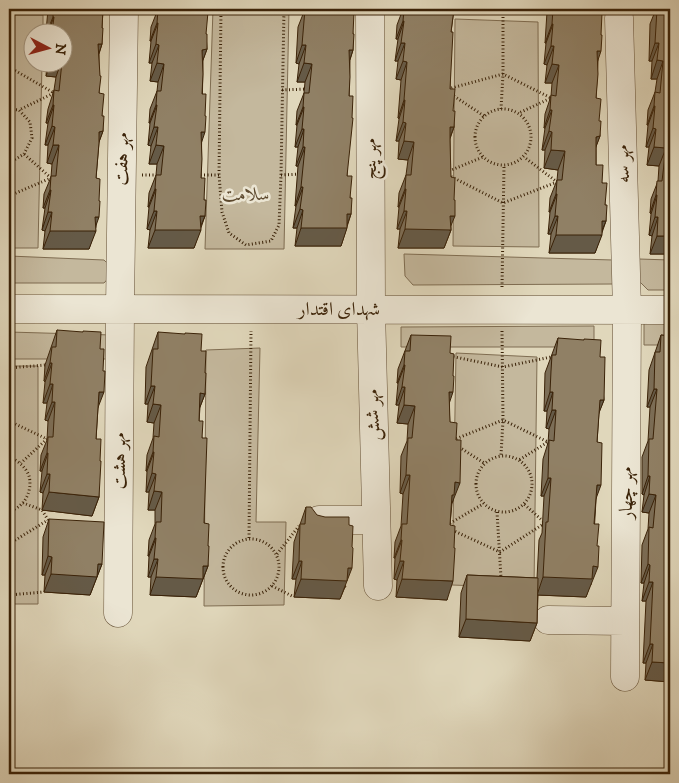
<svg xmlns="http://www.w3.org/2000/svg" width="679" height="783" font-family="'IM FELL DW Pica',Amiri,serif">
  <rect width="100%" height="100%" fill="#e0d7bb"/>
  <filter id="stains"><feTurbulence type="fractalNoise" baseFrequency=".004" numOctaves="4"/><feColorMatrix values="0 0 0 0 .2 0 0 0 0 .09 0 0 0 0 .02 0 0 0 .5 -.17"/></filter>
  <radialGradient id="worn" r=".72"><stop offset=".6" stop-color="#630" stop-opacity="0"/><stop offset="1" stop-color="#630" stop-opacity=".3"/></radialGradient>
  <path fill="#c4b89d" stroke="#7f6d52" d="M213 9H289L284 249H205Z
    M9 15H43V32H32V62L42 63 38 248H9Z
    M455 19 538 22 539 247 453 246Z
    M404 254 613 260 614 284 413 285 405 276Z
    M9 256 104 260 115 271 104 283H9Z
    M639 259 670 260V290H648L639 281Z
    M644 321 670 322V345H644Z
    M594 326V347H401V327Z
    M9 332 112 335V359H9Z
    M260 348 256 522H286L284 605 204 606 206 350Z
    M456 353 537 357 534 588 452 585Z
    M9 366H38V604H9Z"/>
  <g fill="none" stroke-linecap="round" stroke-linejoin="round">
    <g stroke="#644f35" stroke-width="29">
      <path id="minor" d="M370 9 371 309 378 586
        M619 18 627 310 625 677
        M9 309 670 310
        M319 520H376
        M118 613 120 309 124 9
        M548 620 625 621"/>
    </g>
    <path stroke="#3a2208" stroke-width="3" stroke-dasharray="1 2.5" stroke-linecap="butt" d="M145 9H161
      M200 9H221
      M221 9 219 175 222 212 229 233 246 245 271 241 279 225 281 175 284 9
      M284 11H307
      M9 67 54 93 19 110
      M448 89 503 74 551 98 519 113
      M282 90 307 89
      M451 94 484 116
      M9 109 19 110 30 122 32 138 24 154 9 163
      M501 109 503 74V11
      M475 137a28 28 0 1 1 56 0a28 28 0 1 1-56 0Z
      M449 171 483 157
      M142 175H158
      M197 175H219
      M281 175 300 174
      M448 175 503 203 557 182 524 157
      M9 196 51 178 24 154
      M502 287 504 166
      M502 331 503 420 548 442 519 460
      M450 356 503 367 551 357
      M9 368 45 365
      M9 421 47 439 21 463
      M453 440 503 420 501 455
      M459 447 484 463
      M476 484a28 28 0 1 1 56 0a28 28 0 1 1-56 0Z
      M9 457C17 460 26 467 29 476 33 491 24 508 9 511
      M497 512 501 578
      M447 525 483 504
      M452 530 500 552 545 523 524 504
      M249 538 251 331
      M223 567a28 28 0 1 1 56 0a28 28 0 1 1-56 0Z
      M9 544 48 520 42 510 23 503
      M277 554 299 526
      M272 586 294 597
      M9 595 44 592"/>
    <use href="#minor" stroke="#ebe5d3" stroke-width="28"/>
  </g>
  <path fill="#7c6e57" stroke="#3a2208" d="M48 9H103L102 28V44L99 54V93L102 116 103 131 99 142 96 178V227L89 249H43L45 231 42 230 45 208H43L44 194 51 177 52 164 47 163 48 145H45L48 123H46L48 109 54 90 56 77 46 76 47 62H62V32H46Z
    M158 9 206 34 207 49 203 60 201 178 204 200 205 216 194 248H148L150 230 147 229 149 207H148L149 193 156 175 157 164H149L151 146 148 145 150 123H149L150 109 157 91 158 82 150 81 152 63H149L151 41H150L151 27Z
    M305 9 350 11 353 34V50L350 60 347 176 350 198 351 214 341 246H295L297 228H293L296 206H295L298 166H296L298 147H295L297 125H296L297 111 304 93 305 82H297L299 64 296 63 298 27Z
    M403 9H454L451 32 450 89 454 127 450 139 451 230 444 248H398L400 229H397L399 207H398L399 193 406 175 408 160 398 159 399 141H396L399 119 398 118 401 80 396 79 398 61H395L398 39H396L397 25Z
    M548 9H598V61L596 98 600 136 596 146V165L602 183 605 205 606 221 595 253H549L551 234H548L550 212H549L550 198 557 180 558 170 544 168 545 150H542L545 128H544L545 114 551 96 552 83H545L547 65 544 64 546 43H545L547 12Z
    M656 9H670V254H650L652 236 649 235 651 214 650 213 651 199 658 181 659 166 647 165 649 147H646L648 125H647L648 110 655 92 657 79H651L652 61H649L650 24Z
    M57 330 100 349 98 407 96 439 99 497 92 516 42 510 43 493 40 492 42 471H40L41 455 47 440 48 421 45 420 47 403H43L45 382 44 381 45 365Z
    M158 332 201 351 205 394 200 407 199 421 202 438 204 523 208 566 196 597 150 595 151 577H148L149 556H148L149 540 155 524V510H148L149 492H146L147 471H146L147 455 153 438 154 423 147 422 148 404H145L146 367Z
    M411 335 450 353 449 403 453 501 452 503 450 525 447 600 396 597 397 580 394 579 395 558H394L395 542 401 526 403 494 400 493 401 456 407 441 408 424 397 423 399 405H396L398 383H397L398 369Z
    M661 335 670 336V682L645 680 646 663H643L646 601H642L644 583H641L642 545 648 529 649 513 642 512 644 495 642 494V457L648 441 650 407H647L649 370Z
    M558 338 600 357 604 400 599 412 597 442 596 500 591 585H590L586 597 538 595 537 623 530 641 459 637 461 593 467 575 537 578 539 540 542 533 544 496H541L543 459 548 443 549 429 546 428 547 411H544L545 373Z
    M306 507 346 587H345L340 599 294 597 296 579H292L294 542Z
    M49 519 102 564 90 595 44 592 45 575H42L43 537Z"/>
  <path fill="#655a47" stroke="#3a2208" d="M461 9H531L529 12 461 10Z
    M53 17H54L48 32H47Z
    M403 21H404L398 39H396Z
    M157 23H158L151 41H150Z
    M552 24H553L546 43H545Z
    M401 43H405L398 61H395Z
    M655 43H659L652 61H649Z
    M98 44H102L96 62Z
    M156 44 159 45 152 63H149Z
    M302 45H306L299 64 296 63Z
    M551 46H554L547 65 544 64Z
    M207 49 200 68 202 50Z
    M349 50H353L347 68Z
    M597 51H601L595 69Z
    M657 60 663 61 657 79H651Z
    M403 61 407 62 401 80 396 79Z
    M51 62H61L56 77 46 76Z
    M157 63 164 64 158 82 150 81Z
    M304 63 312 64 305 82H297Z
    M552 64 559 65 552 83H545Z
    M404 100H405L399 119 398 118Z
    M53 105H54L48 123H46Z
    M156 105H157L150 123H149Z
    M654 106H655L648 125H647Z
    M303 107H304L297 125H296Z
    M550 110H552L545 128H544Z
    M403 122 406 123 399 141H396Z
    M52 126 55 127 48 145H45Z
    M154 127H158L151 146 148 145Z
    M450 127H454L447 145Z
    M653 128 656 129 649 147H646Z
    M302 129H304L298 147H295Z
    M103 131 96 150 99 132Z
    M549 131 552 132 545 150H542Z
    M201 132H205L199 150Z
    M600 136 593 155 596 137Z
    M404 141 414 142 408 160 398 159Z
    M53 145H59L52 164 47 163Z
    M156 145 164 146 157 164H149Z
    M303 147H305L298 166H296Z
    M654 147 666 148 659 166 647 165Z
    M551 150 565 151 558 170 544 168Z
    M301 187H303L296 206H295Z
    M155 189H156L149 207H148Z
    M405 189H406L399 207H398Z
    M50 190H51L45 208H43Z
    M556 194H557L550 212H549Z
    M656 195H657L651 214 650 213Z
    M300 209 303 210 297 228H293Z
    M154 211H157L150 230 147 229Z
    M404 211H407L400 229H397Z
    M48 212H52L45 231 42 230Z
    M347 214H351L346 228H347L341 246H295L301 228Z
    M200 216H205L199 230H201L194 248H148L155 230Z
    M450 216H455L449 230H451L444 248H398L405 229Z
    M555 216H558L551 234H548Z
    M95 217H99L94 231H96L89 249H43L50 231Z
    M655 217H658L652 236 649 235Z
    M602 221H606L600 235H602L595 253H549L556 235Z
    M657 236H670V254H650Z
    M50 363H52L45 382 44 381Z
    M404 365H405L398 383H397Z
    M50 384H53L47 403H43Z
    M151 386H155L148 404H145Z
    M402 387H405L399 405H396Z
    M654 389H657L650 407H647Z
    M99 392H104L97 410Z
    M449 392H453L447 410Z
    M550 392H553L547 411H544Z
    M200 393 205 394 198 412Z
    M600 400H604L597 418Z
    M52 402H55L48 421 45 420Z
    M153 404 161 405 154 423 147 422Z
    M404 405 415 406 408 424 397 423Z
    M552 410H556L549 429 546 428Z
    M153 452H154L147 471H146Z
    M47 453H48L42 471H40Z
    M152 473 156 474 149 492H146Z
    M47 474H50L43 493 40 492Z
    M406 475H410L403 494 400 493Z
    M648 476H650L644 495 642 494Z
    M548 478H551L544 496H541Z
    M455 482 460 483 448 513Z
    M597 485H601L594 504Z
    M154 491 162 492 155 510H148Z
    M49 492 99 497 92 516 42 510Z
    M649 494 656 495 649 513 642 512Z
    M155 538H156L149 556H148Z
    M401 540H402L395 558H394Z
    M48 556 52 557 45 575H42Z
    M154 559H158L151 577H148Z
    M299 561H302L296 579H292Z
    M400 561H404L397 580 394 579Z
    M98 564H102L90 595 44 592 51 574Z
    M648 564 650 565 644 583H641Z
    M203 566H208L196 597 150 595 156 577Z
    M593 566 598 567 586 597 537 595 543 577Z
    M348 568H352L340 599 294 597 301 579Z
    M402 579 453 581 447 600 396 597Z
    M649 582H653L646 601H642Z
    M466 619 537 623 530 641 459 637Z
    M650 644H653L646 663H643Z
    M652 662 670 663V682L645 680Z"/>
  <path fill="#908065" stroke="#3a2208" d="M53 9H103L102 28H103L102 44H98L100 76H101L99 93 104 94 102 116H104L103 131 99 132V143L96 178 100 179 99 201H100L99 217H95L96 231H50L52 212H48L51 190H50L51 176H56L59 145H53L55 127 52 126 54 105H53L54 90 59 91 62 62V32H52L54 17H53Z
    M158 9H203V11L208 12 206 34H207V49L202 50 203 74 202 94H206L205 116H206L205 132H201L202 159 201 178H205L204 200H206L205 216H200L201 230H155L157 211H154L156 189H155L156 175H161L164 146 156 145 158 127H154L157 105H156L157 91H161L164 64 157 63 159 45 156 44 158 23H157Z
    M305 9H350V11L354 12 353 34H354L353 50H349L350 77 349 96H353L352 118H353L347 176H352L350 198H352L351 214H347V228H301L303 210 300 209 303 187H301L305 147H303L304 129H302L304 107H303L304 93H309L312 64 304 63 306 45H302Z
    M404 9H454L451 32H453L450 89H455L453 111H455L454 127H450V141L451 177 455 178 454 200H455V216H450L451 230 405 229 407 211H404L406 189H405L406 175H411L414 142 404 141 406 123 403 122 405 100H404L407 62 403 61 405 43H401L404 21H403Z
    M553 9H598V13H602L601 35H602L601 51H597L598 74 596 98 601 99 599 121H601L600 136 596 137V165H603L602 183H607L605 205H607L606 221H602V235H556L558 216H555L557 194H556L557 180H562L565 151 551 150 552 132 549 131 552 110H550L551 95 556 96 559 65 552 64 554 46H551L553 24H552Z
    M657 9H670V236H657L658 217H655L657 195H656L657 181H662L666 148 654 147 656 129 653 128 655 106H654L655 92 660 93 663 61 657 60 659 43H655Z
    M57 330 83 332V331L101 332 100 349H104L103 371H105L104 392H99L96 439H101L100 461H101L99 497 49 492 50 474H47L48 453H47L48 437H53L55 402H52L53 384H50L52 363H50L52 347H56Z
    M158 332 185 334V333L202 334 201 351H206L205 373H206L205 394 200 393 199 421H203L202 438H207L204 523 209 524 208 546H209L208 566H203V579L156 577 158 559H154L156 538H155L156 522H161L162 492 154 491 156 474 152 473 154 452H153L154 436 159 437 161 405 153 404 155 386H151L153 349H158Z
    M411 335 451 336 450 353 454 354 453 376H454L453 392H449L450 422 457 423 456 440H461L460 483 455 482 454 495H452L450 525 455 526 454 548H455L453 581 402 579 404 561H400L402 540H401L402 524H407L410 475H406L408 438H412L415 406 404 405 405 387H402L405 365H404L405 351H410Z
    M661 335 670 336V663L652 662 653 644H650L653 582H649L650 565 648 564 649 527 653 528 656 495 649 494 650 476H648L649 439H653L657 389H654L655 352H660Z
    M558 338 584 340V339L601 340 600 357H605L604 400H600L597 442 602 443 601 485H597L594 524H599L597 546H599L598 567 593 566 592 579 543 577 546 522H548L551 478H548L549 440 554 441 556 410H552L553 392H550L551 371 552 355H556Z
    M306 507H311L317 515 325 517H349V525L353 526 352 547 353 548 352 568H348L347 581 301 579 302 561H299L300 524H305Z
    M49 519 104 522 102 564H98L97 577 51 574 52 557 48 556Z
    M467 575 538 578 537 623 466 619Z"/>
  <g text-anchor="middle" dominant-baseline="central" stroke-width="5" stroke-linejoin="round" paint-order="stroke">
    <g font-size="19" fill="#3a2208" stroke="#ebe5d3">
      <text transform="translate(122 159) rotate(-89)">مهر هفت</text>
      <text transform="translate(370 159) rotate(-90)">مهر پنج</text>
      <text transform="translate(623 164) rotate(-92)">مهر سه</text>
      <text x="339" y="309">شهدای اقتدار</text>
      <text transform="translate(373 415) rotate(-91)">مهر شش</text>
      <text transform="translate(119 461) rotate(-90)">مهر هشت</text>
      <text transform="translate(626 493) rotate(-90)">مهر چهار</text>
    </g>
    <g font-size="19" font-style="italic" fill="#5c482d" stroke="#ebe5d3">
      <text x="246" y="194">سلامت</text>
    </g>
  </g>
  <rect width="679" height="783" fill="none" stroke="#e0d7bb" stroke-width="30"/>
  <rect x="10" y="10" width="659" height="763" fill="none" stroke="#3a2208" stroke-width="2.5"/>
  <rect x="15" y="15" width="649" height="753" fill="none" stroke="#3a2208"/>
  <g transform="translate(48 48) rotate(96)"><circle r="24" fill="#ebe5d3" stroke="#a49782"/>
  <path d="M0-4L9 19L0 12L-9 19Z" fill="#8f2418"/>
  <text y="-8" font-size="14" font-weight="bold" text-anchor="middle" fill="#3a2208">N</text>
  </g>
  <rect width="100%" height="100%" filter="url(#stains)"/>
  <rect width="100%" height="100%" fill="url(#worn)"/>
</svg>
